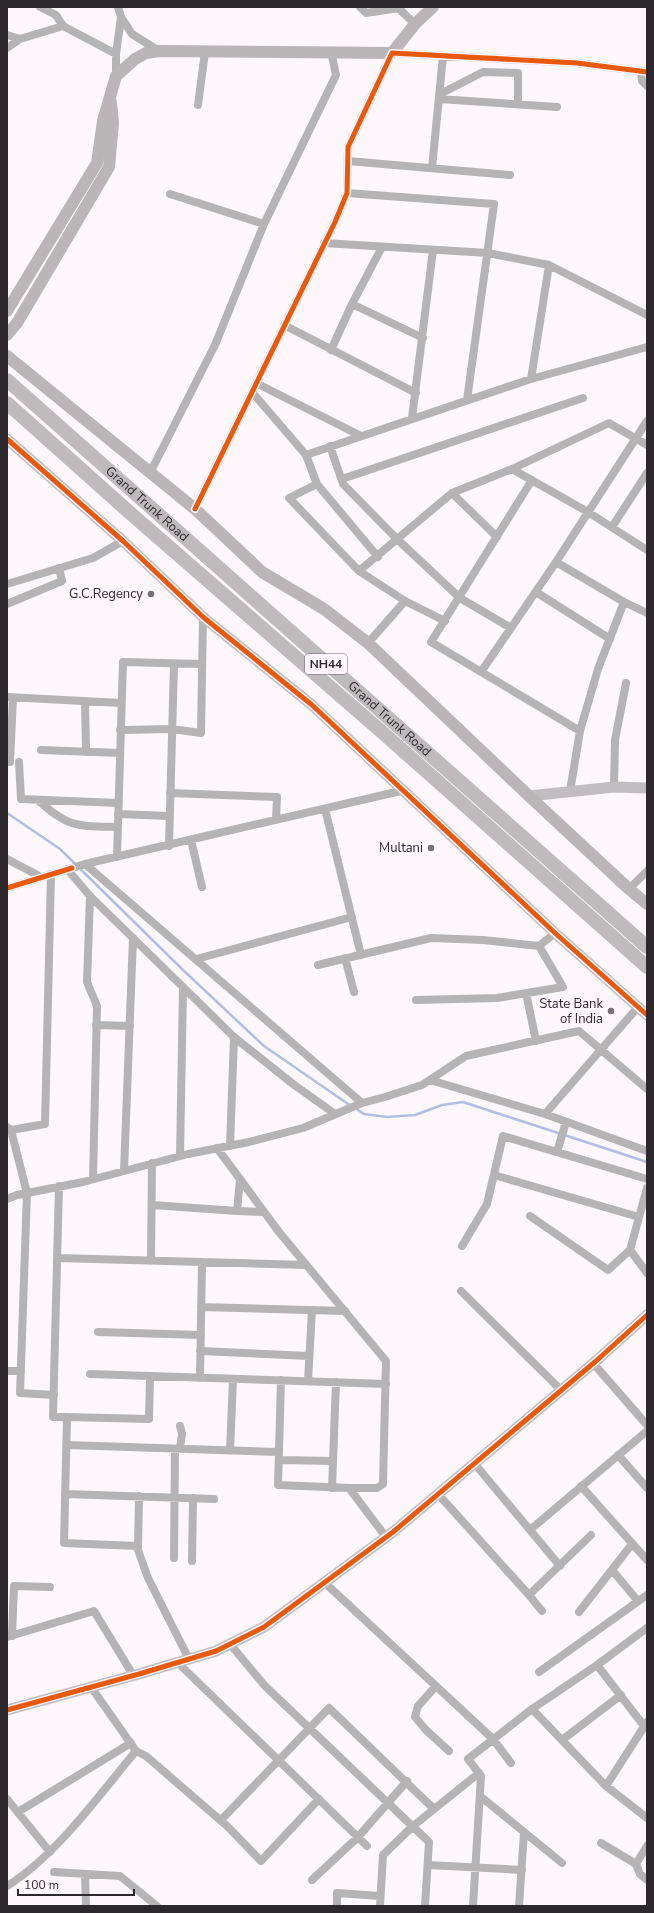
<svg xmlns="http://www.w3.org/2000/svg" width="654" height="1913" font-family="'Nunito Sans',sans-serif">
  <rect width="100%" height="100%" fill="#fdf7fc"/>
  <g fill="none" stroke-linecap="round" stroke-linejoin="round">
    <path stroke="#afbfe4" stroke-width="2.5" d="M7 813 60 849 183 970 264 1046 351 1106
      M355 1108 364 1114 387 1117 415 1115 442 1105 463 1102 647 1162"/>
    <path stroke="#b6b3b4" stroke-width="8" d="M40 7 56 15 63 26
      M360 7 366 13 399 8
      M397 7 415 24
      M121 17 132 34 159 51
      M7 35 20 39 63 26 116 54
      M7 48 20 39
      M641 71 642 81 647 86
      M116 76V54L121 17 118 7
      M440 94 483 72 518 73V103
      M439 99 557 107
      M198 105 205 52
      M348 161 510 175
      M432 168 443 56
      M347 193 494 204 467 400
      M170 194 264 224
      M324 243 488 253 549 265 647 315
      M352 304 423 338
      M284 325 416 393
      M331 350 352 304 382 247
      M531 379 549 265
      M256 383 361 436
      M252 392 306 455 317 484 378 557
      M412 418 433 250
      M330 446 343 484 398 540 460 598 511 628
      M306 455 531 379 647 347
      M512 469 588 512 647 550
      M150 473 215 345 264 224 336 75 331 52
      M342 479 583 398
      M532 480 431 642 580 731
      M317 484 289 498 359 571 405 601 445 621
      M452 493 497 537
      M195 509 335 222 347 193 348 147 392 53 577 63 647 72
      M612 527 647 473
      M556 562 624 602 647 613
      M359 571 452 493 512 469 609 423 647 445
      M7 584 93 558 123 541
      M536 592 610 639
      M7 604 62 581 59 568
      M368 643 405 601
      M481 672 556 562 647 421
      M7 697 121 703
      M85 701 86 752
      M120 730 172 729 201 733 203 617
      M41 750 120 753
      M10 762 13 698
      M19 762 21 799 118 803
      M614 787 615 740 626 683
      M570 791 580 731 598 669 624 602
      M170 793 277 797 276 820
      M38 800C68 828 78 826 117 827
      M325 809 361 955
      M118 814 169 816
      M191 840 202 887
      M169 846 174 664
      M117 857 123 662 202 664
      M7 859 41 877
      M85 864 362 1103
      M67 869 90 896 234 1037 293 1084 335 1114
      M7 888 85 864 405 790
      M629 889 647 871
      M90 896 87 982 97 1006 93 1179
      M539 946 555 933
      M200 958 352 917
      M345 958 354 992
      M318 965 431 938 483 940 539 946 563 987 497 998 416 1000
      M526 993 536 1041
      M96 1025 130 1026
      M430 1080 545 1114 647 1151
      M545 1114 638 1007
      M7 1127 11 1130 27 1193 20 1393 54 1395
      M11 1130 45 1124 51 874
      M230 1146 234 1037
      M217 1148 279 1232 386 1361 383 1484 377 1488H349
      M557 1152 566 1122
      M180 1156 183 987
      M124 1171 133 938
      M494 1175 639 1217
      M59 1186 53 1417H67L64 1543 138 1546
      M647 1188 630 1250 647 1273
      M7 1199 17 1195 83 1182 188 1154 249 1142 303 1128 362 1103 385 1097 422 1085 466 1056 579 1031 647 1089
      M152 1205 237 1211 240 1179
      M237 1211 264 1212
      M530 1216 608 1270 630 1250
      M462 1246 487 1204 503 1136 647 1179
      M58 1258 306 1265
      M151 1260 152 1163
      M461 1291 561 1390
      M201 1307 345 1311
      M98 1332 201 1335
      M200 1351 309 1356
      M593 1363 647 1425
      M7 1371H21
      M90 1374 386 1384
      M200 1378 202 1262
      M281 1380 278 1485 349 1488 386 1537
      M308 1381 312 1310
      M67 1417 149 1419 150 1376
      M180 1426 182 1434 180 1448
      M67 1445 279 1452
      M230 1451 233 1379
      M618 1455 647 1488
      M279 1460 333 1461
      M474 1463 560 1566
      M581 1486 647 1560
      M332 1488 336 1382
      M65 1494 214 1499
      M438 1494 529 1595 542 1611
      M139 1496 138 1550 148 1578 189 1659
      M531 1529 647 1431
      M174 1558 175 1449
      M192 1561 193 1498
      M612 1570 638 1601
      M325 1583 493 1739 511 1763
      M529 1595 591 1535
      M579 1612 632 1544
      M12 1636 14 1586 50 1587
      M7 1637 94 1611 133 1675
      M230 1644 265 1686 429 1842 425 1906
      M177 1662 367 1846
      M597 1665 644 1726
      M539 1672 647 1595
      M436 1686 418 1706 415 1717 426 1730 449 1751
      M532 1709 606 1786 647 1818
      M562 1740 621 1695
      M136 1751 146 1756 227 1826 261 1861 319 1799
      M606 1786 647 1722
      M480 1796 562 1863
      M7 1799 50 1852
      M18 1812 131 1743
      M223 1818 329 1708 434 1809
      M601 1843 636 1864 647 1846
      M636 1864 640 1874 647 1880
      M428 1865 522 1870
      M54 1872 120 1876 157 1906
      M85 1874 86 1906
      M312 1880 358 1837 407 1781
      M7 1886C56 1856 99 1795 136 1751L91 1687
      M337 1906V1893L380 1896
      M380 1906 383 1855 413 1826 479 1773
      M473 1906 481 1776 468 1759 532 1709 597 1665 647 1628
      M519 1906 524 1832"/>
    <path stroke="#c1bcbf" stroke-width="11" d="M7 439 123 541 203 617 312 705 555 933 647 1015
      M529 796 614 787 647 788
      M7 1710 139 1674 216 1651 264 1627 393 1532 596 1361 647 1315"/>
    <path stroke="#bab5b7" stroke-width="12" d="M7 311 97 163 103 121 116 76 135 59 146 53 159 51 392 53 415 24 433 7
      M7 335 17 323 109 167 113 123 111 102
      M7 356 195 509 262 572 324 609 368 643 529 796 629 889 647 904"/>
    <g stroke="#bfbbbd" stroke-width="14">
      <path id="s1" d="M7 380 647 947"/>
      <path d="M7 403 129 512 382 732 647 967"/>
    </g>
    <g stroke="#fff5fe" stroke-width="8">
      <path id="cycleway" d="M7 439 123 541 203 617 312 705 555 933 647 1015
        M195 509 335 222 347 193 348 147 392 53 577 63 647 72
        M7 888 72 868
        M7 1710 139 1674 216 1651 264 1627 393 1532 596 1361 647 1315"/>
    </g>
    <use href="#cycleway" stroke="#e8590c" stroke-width="5"/>
  </g>
  <g fill="#767075" stroke="#fff5fe" stroke-width="1.5">
    <circle cx="151" cy="594" r="4"/>
    <circle cx="431" cy="848" r="4"/>
    <circle cx="611" cy="1011" r="4"/>
  </g>
  <g text-anchor="middle" dominant-baseline="central" stroke-width="3.5" stroke-linejoin="round" paint-order="stroke">
    <rect fill="#fff5fe" stroke="#6c666c" stroke-width="1" x="305" y="654" width="42" height="20" rx="3"/>
    <g font-size="12" font-weight="bold" fill="#2d282d">
      <text x="326" y="664">NH44</text>
    </g>
    <g font-size="13" fill="#2d282d" stroke="#fff5fe">
      <text stroke="none"><textPath href="#s1" startOffset="187">Grand Trunk Road</textPath></text>
      <text stroke="none"><textPath href="#s1" startOffset="511">Grand Trunk Road</textPath></text>
    </g>
    <g font-size="13" fill="#2d282d" stroke="#fff5fe" text-anchor="end">
      <text x="143" y="594">G.C.Regency</text>
      <text x="423" y="848">Multani</text>
      <text x="603" y="1004">State Bank<tspan x="603" dy="15">of India</tspan></text>
    </g>
  </g>
  <rect width="654" height="1913" fill="none" stroke="#2d282d" stroke-width="16"/>
  <path d="M18 1889v6h116v-6" fill="none" stroke="#2d282d" stroke-width="2"/>
  <text x="24" y="1889" font-size="12" fill="#2d282d" stroke="#fff5fe" stroke-width="3" paint-order="stroke">100 m</text>
</svg>
